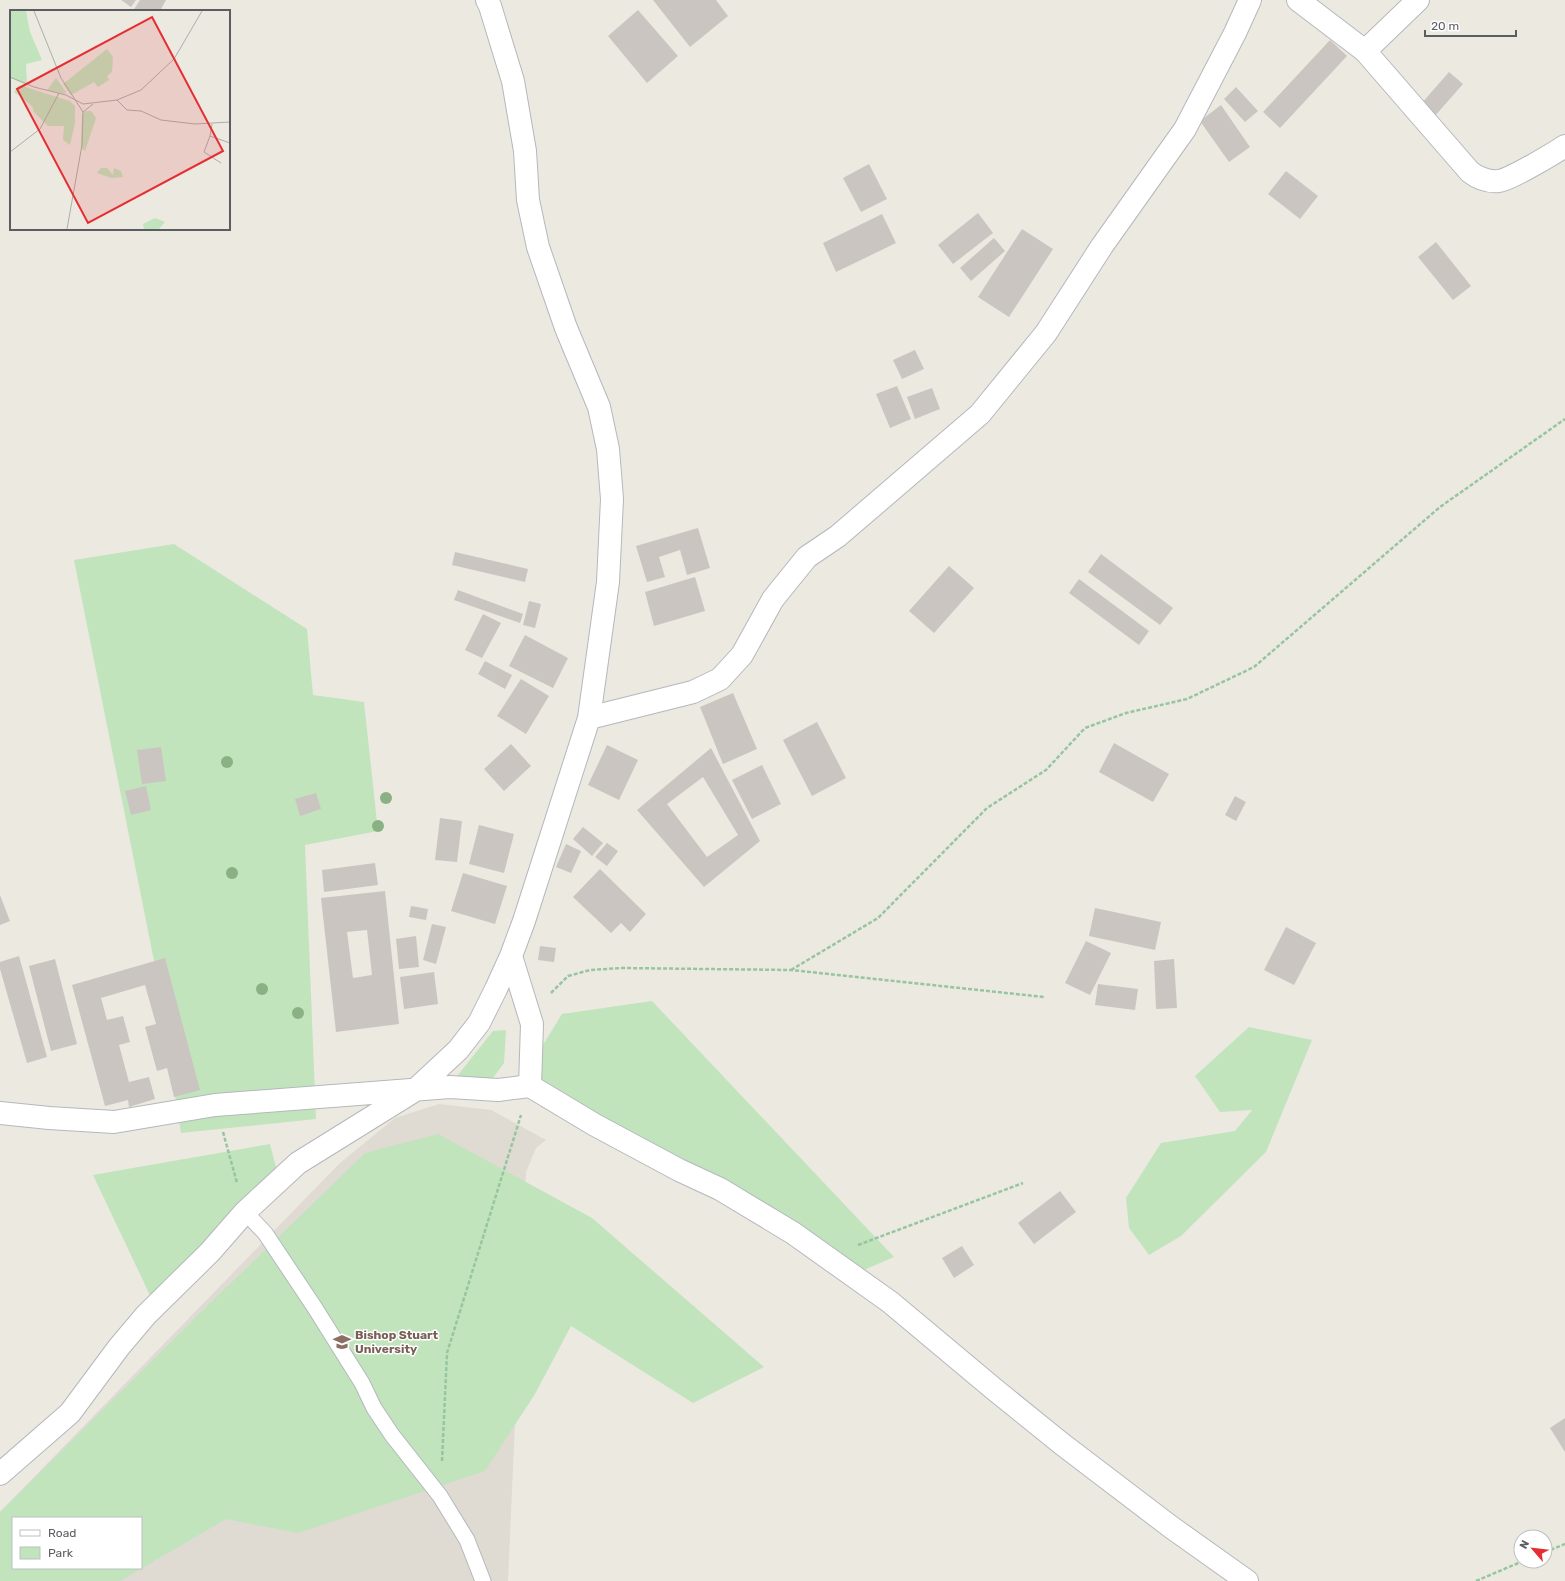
<svg xmlns="http://www.w3.org/2000/svg" width="1565" height="1581" font-family="Rubik,sans-serif">
  <rect width="100%" height="100%" fill="#ece9e1"/>
  <path fill="#dfdad2" fill-rule="evenodd" d="M439 1104 491 1110 546 1140 536 1148 526 1172 508 1581H0V1512L340 1163 395 1118ZM13 1518H141V1568H13Z"/>
  <path fill="#c1e4bd" fill-rule="evenodd" d="M174 544 307 629 313 695 364 702 378 831 305 845 316 1119 181 1133 154 961 74 560Z
    M652 1001 894 1257 850 1276 747 1213 541 1107 533 1061 562 1014Z
    M1249 1027 1312 1040 1266 1152 1181 1236 1149 1255 1129 1228 1126 1198 1161 1143 1235 1131 1252 1110 1220 1112 1195 1076Z
    M506 1030 504 1063 490 1082 442 1095 493 1031Z
    M438 1134 592 1218 764 1367 693 1403 571 1326 535 1394 485 1471 298 1533 226 1519 120 1581H0V1512L199 1314 365 1153ZM13 1518H141V1568H13Z
    M270 1144 277 1171 156 1308 93 1175Z"/>
  <path fill="#cac5c0" fill-rule="evenodd" d="M121 0H136L131 7Z
    M140 0H166L160 11H133Z
    M653 0H716L728 16 690 47Z
    M638 10 678 56 647 83 608 36Z
    M1330 40 1347 56 1280 128 1263 112Z
    M1449 72 1463 84 1434 117 1421 104Z
    M1236 87 1258 111 1245 122 1224 99Z
    M1221 105 1250 147 1229 162 1200 121Z
    M869 164 887 199 861 212 843 178Z
    M1286 171 1318 196 1300 219 1268 194Z
    M978 213 993 233 953 264 938 245Z
    M882 214 896 243 836 272 823 243Z
    M1022 229 1053 249 1009 317 978 297Z
    M994 238 1005 251 971 281 960 268Z
    M1436 242 1471 286 1453 300 1418 257Z
    M915 350 924 369 902 379 893 360Z
    M897 386 911 419 890 428 876 394Z
    M932 388 940 409 915 419 907 397Z
    M698 528 710 568 687 575 680 550 659 557 665 577 647 582 636 546Z
    M455 552 528 569 525 582 452 565Z
    M1101 554 1173 608 1160 625 1088 572Z
    M949 566 974 588 934 633 909 611Z
    M695 577 705 611 654 626 645 592Z
    M1079 579 1149 631 1139 645 1069 593Z
    M458 590 523 614 520 623 454 600Z
    M529 601 541 604 535 628 523 625Z
    M483 614 501 623 482 658 465 650Z
    M525 635 568 658 553 688 509 666Z
    M485 661 512 675 505 689 478 674Z
    M521 679 549 696 526 734 497 716Z
    M733 693 757 749 723 764 700 707Z
    M817 722 846 778 812 796 783 740Z
    M1114 743 1169 774 1153 802 1099 772Z
    M511 744 531 766 504 791 484 769Z
    M607 745 638 760 619 800 588 785Z
    M161 747 166 781 142 784 137 750Z
    M711 748 760 841 704 887 637 810ZM703 777 738 835 707 857 667 804Z
    M762 765 781 804 752 819 732 780Z
    M146 786 151 810 131 815 125 791Z
    M316 793 321 809 300 816 295 799Z
    M1235 796 1246 802 1236 821 1225 815Z
    M440 818 462 821 457 862 435 860Z
    M479 825 514 834 504 873 469 864Z
    M583 827 603 843 592 856 573 839Z
    M607 843 618 851 607 866 595 857Z
    M566 844 581 851 571 873 556 867Z
    M375 863 378 885 324 892 322 870Z
    M600 869 646 914 630 932 621 923 611 933 573 897Z
    M463 873 507 886 495 924 451 911Z
    M385 891 399 1024 336 1032 321 898ZM367 930 372 975 353 978 347 932Z
    M0 895 10 921 0 925Z
    M411 906 428 909 426 920 409 917Z
    M1095 908 1161 922 1155 950 1089 936Z
    M432 924 446 927 436 964 423 960Z
    M1286 927 1316 943 1294 985 1264 970Z
    M416 936 419 967 399 969 396 939Z
    M1086 941 1111 953 1090 995 1065 983Z
    M540 946 556 948 554 962 538 960Z
    M19 956 47 1057 27 1063 0 969V962Z
    M165 958 200 1090 174 1097 167 1068 157 1071 145 1027 156 1024 145 985 101 998 107 1020 123 1016 130 1042 119 1045 129 1082 149 1077 155 1099 129 1107 128 1100 105 1106 72 985Z
    M55 959 77 1044 51 1051 29 966Z
    M1174 959 1177 1008 1156 1009 1154 961Z
    M434 972 438 1004 404 1009 400 977Z
    M1098 984 1138 989 1135 1010 1095 1005Z
    M1060 1191 1076 1212 1034 1244 1018 1223Z
    M962 1246 974 1265 954 1278 942 1258Z
    M1565 1418V1452L1550 1428Z"/>
  <g fill="none" stroke-linecap="round" stroke-linejoin="round">
    <g stroke="#b4b8bc" stroke-width="17">
      <path id="lane" d="M245 1212 265 1233 315 1308 340 1348 362 1383 374 1408 392 1435 440 1496 467 1540 483 1581"/>
    </g>
    <g stroke="#b4b8bc" stroke-width="24">
      <path id="street" d="M1298 0 1365 51 1418 0
        M1365 51 1470 172C1479 179 1488 182 1499 181 1511 179 1553 154 1565 146
        M589 718 693 692 720 679 742 655 773 599 807 557 838 536 980 414 1046 333 1102 246 1185 129 1235 33 1250 0
        M511 956 532 1024 530 1086
        M0 1113 49 1118 114 1122 215 1105 450 1087 498 1090 530 1086 595 1125 679 1170 720 1189 793 1233 890 1302 994 1389 1062 1444 1171 1527 1247 1581
        M0 1474 70 1413 119 1347 146 1315 210 1252 245 1212 298 1163 414 1091 458 1050 479 1023 496 989 511 956 524 921 589 718 608 582 612 499 608 449 599 407 566 328 538 247 528 200 525 151 513 81 490 6 487 0"/>
    </g>
    <path stroke="#97c59f" stroke-width="2.5" stroke-dasharray="4 2" stroke-linecap="butt" d="M791 970 878 918 987 808 1046 770 1085 728 1126 713 1187 699 1254 667 1440 507 1565 419
      M551 993 568 976 590 970 621 968 791 970 1044 997
      M223 1132 237 1183
      M858 1245 1023 1183
      M442 1461 447 1353 521 1115
      M1545 1552 1565 1544
      M1476 1581 1523 1561"/>
    <use href="#lane" stroke="#fff" stroke-width="15"/>
    <use href="#street" stroke="#fff" stroke-width="22"/>
  </g>
  <g fill="#8ab183">
    <circle cx="227" cy="762" r="6"/>
    <circle cx="386" cy="798" r="6"/>
    <circle cx="378" cy="826" r="6"/>
    <circle cx="232" cy="873" r="6"/>
    <circle cx="262" cy="989" r="6"/>
    <circle cx="298" cy="1013" r="6"/>
  </g>
  <defs>
    <g id="university-bare" transform="scale(1.38)"><path d="M0-5L7-2L0 1L-7-2ZM-4 1L0 2.5L4 1V4Q0 6-4 4Z" fill="#8d6e63" stroke="#fff" stroke-width="2.5" paint-order="stroke"/></g>
  </defs>
  <g fill-rule="evenodd">
    <use href="#university-bare" x="342" y="1342"/>
  </g>
  <g text-anchor="middle" dominant-baseline="central" stroke-width="3" stroke-linejoin="round" paint-order="stroke">
    <g font-size="12" font-weight="bold" fill="#785e54" stroke="#fff" text-anchor="start">
      <text x="355" y="1335">Bishop Stuart<tspan x="355" dy="14">University</tspan></text>
    </g>
  </g>
  <g transform="translate(10 10)">
    <rect width="220" height="220" fill="#ece9e1"/>
    <path d="M0 1H16L20 22 32 50 16 54 17 75 0 68ZM97 39 103 47 102 62 97 66 99 70 88 77 84 72 61 85 53 74ZM46 68 56 82 54 84 37 80ZM9 75 60 91 65 96V113L60 135 53 130 54 116H38L24 102 22 96 4 82ZM76 101H81L86 108 75 141 71 138 72 104ZM91 158H97L103 165 104 158 111 161 113 167 101 168 90 164 87 163ZM145 208 155 212 149 219H134L133 214Z" fill="#c1e4bd"/>
    <path fill="none" stroke="#aeadaa" stroke-width="1" d="M24 1 51 68 73 102 72 135 57 219M0 67 24 77 56 85 73 94 107 90 131 80 164 49 192 1M107 90 117 100 131 101 151 110 185 114 220 112M73 102 83 94M202 114 200 126 220 133M200 126 194 142 211 153M0 142 30 119 49 83"/>
    <path fill="#e62e32" fill-opacity="0.15" stroke="#e62e32" stroke-width="2" d="M142 7 213 141 78 213 7 79Z"/>
    <rect width="220" height="220" fill="none" stroke="#5a5e62" stroke-width="2"/>
  </g>
  <rect x="12" y="1517" width="130" height="52" fill="#ffffff" stroke="#bdbfc0"/>
  <rect x="20" y="1530" width="20" height="6" fill="#ffffff" stroke="#bdbfc0"/>
  <text x="48" y="1537" font-size="12" fill="#5a5e62">Road</text>
  <rect x="20" y="1547" width="20" height="12" fill="#c1e4bd" stroke="#bdbfc0"/>
  <text x="48" y="1557" font-size="12" fill="#5a5e62">Park</text>
  <g transform="translate(1533 1549) rotate(298)"><circle r="19" fill="#ffffff" stroke="#bdbfc0"/>
  <path d="M0-3L7 15L0 10L-7 15Z" fill="#e62e32"/>
  <text y="-6" font-size="11" font-weight="bold" text-anchor="middle" fill="#5a5e62">N</text>
  </g>
  <path d="M1425 30v6h91v-6" fill="none" stroke="#5a5e62" stroke-width="2"/>
  <text x="1431" y="30" font-size="12" fill="#5a5e62" stroke="#ffffff" stroke-width="3" paint-order="stroke">20 m</text>
</svg>
